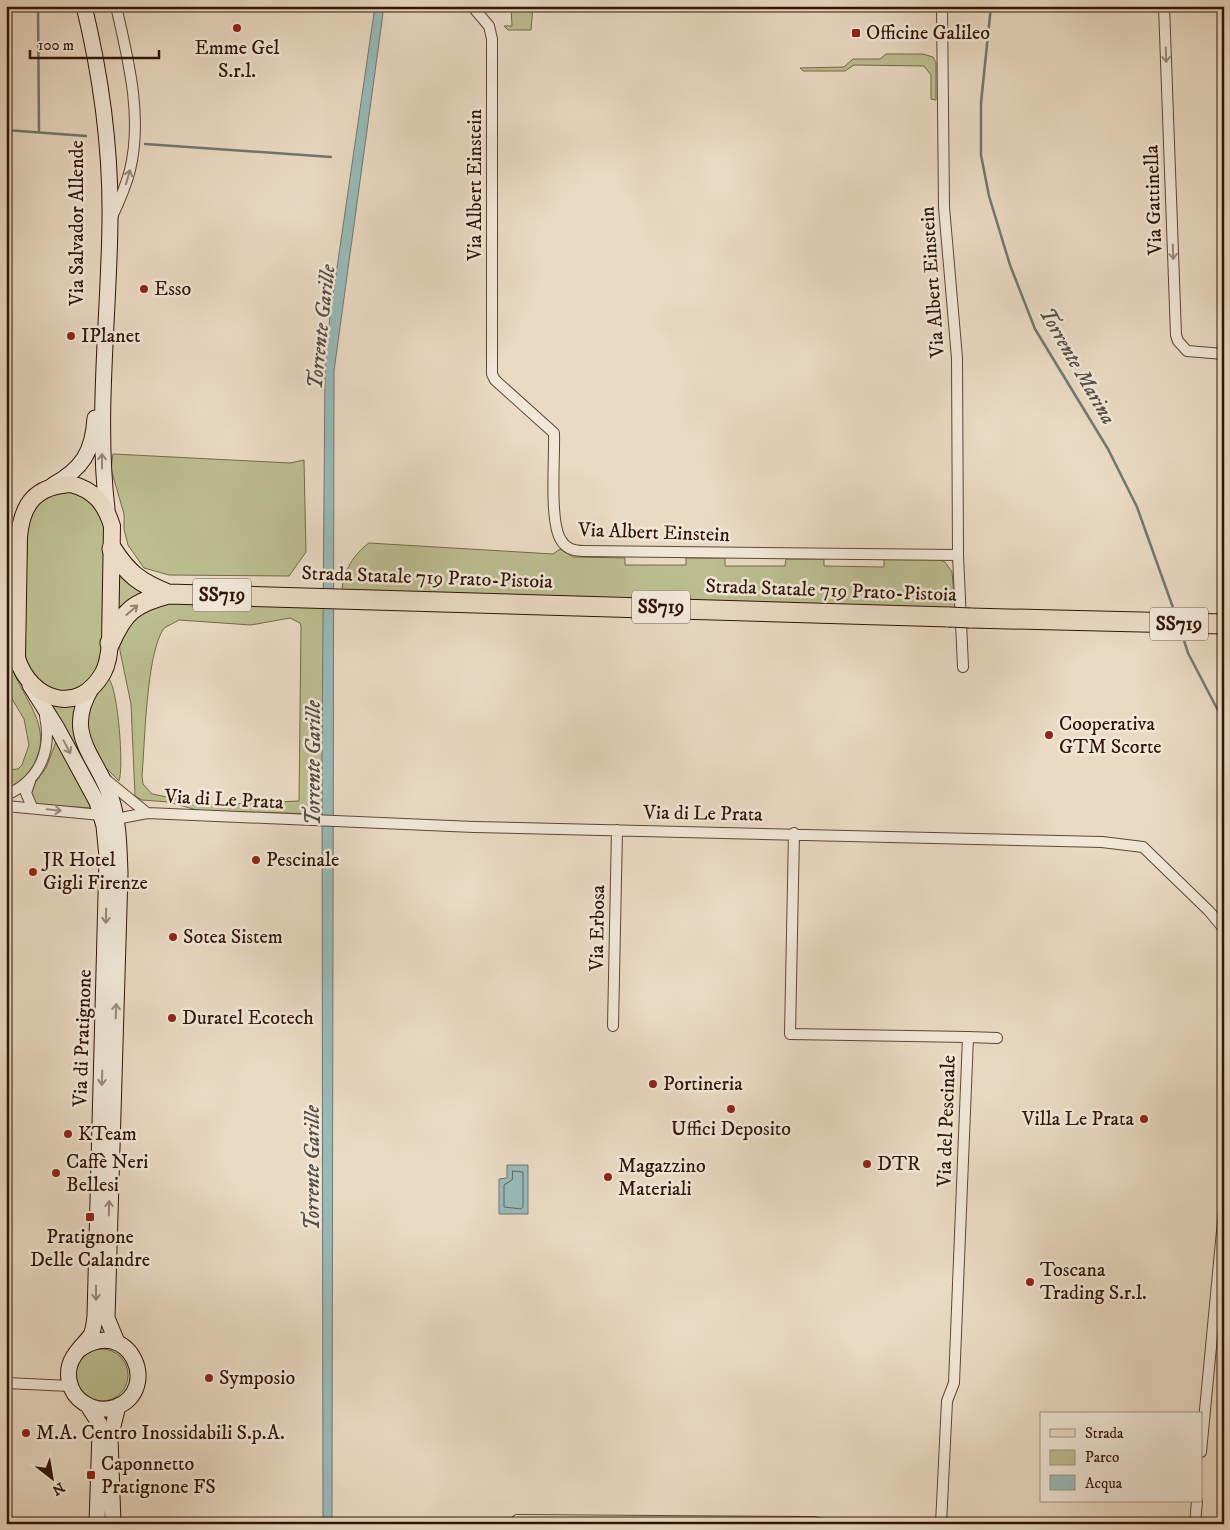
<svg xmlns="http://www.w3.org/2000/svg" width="1230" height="1530" font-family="'IM FELL DW Pica',serif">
  <rect width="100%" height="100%" fill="#eadac3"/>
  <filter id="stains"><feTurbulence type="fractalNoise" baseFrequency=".004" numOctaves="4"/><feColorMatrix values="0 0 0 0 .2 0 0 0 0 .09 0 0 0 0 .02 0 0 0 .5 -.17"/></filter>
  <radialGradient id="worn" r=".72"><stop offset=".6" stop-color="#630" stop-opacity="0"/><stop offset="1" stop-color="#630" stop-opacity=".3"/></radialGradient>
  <path fill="#bcbe90" stroke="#76694c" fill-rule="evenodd" d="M511 6H533L531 30H508L504 26H512Z
    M886 54H923L933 57 936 63V100L931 99V75L924 66 854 65 845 71H803L800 68 844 67 853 59H880Z
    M113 454 290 463 304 460 306 552 289 576 169 575 144 568 128 545 124 529V514L111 469Z
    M59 492H74L95 503 105 526 102 657 92 679 74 690 61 692 41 685 23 659 28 519 38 502Z
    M369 543 553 554 560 549 573 557 625 558V565H686V558H725V566H785L786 559H824V566L884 567V559H937L945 562 952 572 955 609 342 591C343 571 354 554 369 543Z
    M118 569 152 593 118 618Z
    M155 602 325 604 323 814 200 811 169 802 142 800 135 796 131 704 120 651 119 638 123 627ZM290 618 300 623 301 626 299 801 207 805 152 794 143 784 142 776C145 742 146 654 164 628L179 620 251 625Z
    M6 622C15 635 7 652 12 667 23 700 54 726 34 764 28 775 18 784 6 790V770L18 769 22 765 29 745 24 719 6 689Z
    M109 679C118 690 124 767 119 781L103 765 85 726 94 696Z
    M75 704 73 723 75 739 108 809 50 705Z
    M56 742 91 807V808L34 804 30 795 32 787 46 768Z
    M76 1375a26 26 0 1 1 52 0a26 26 0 1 1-52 0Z"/>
  <path fill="#98bab9" stroke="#6f7872" d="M375 6H384L334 371 332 1497V1524H323L322 754 325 367 330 316Z
    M507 1165H528V1214H499V1179L507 1178Z"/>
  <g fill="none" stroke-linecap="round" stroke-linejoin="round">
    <path stroke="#646760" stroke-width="1" d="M513 1171 523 1172V1207L521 1209 504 1207V1185L512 1180Z"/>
    <path stroke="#6f7872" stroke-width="2.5" d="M38 6 39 132
      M991 6 981 103V155L989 196 1010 265 1035 329 1108 449 1137 507 1176 616
      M6 130 86 136
      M145 144 331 157
      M1181 631 1188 653 1224 722"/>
    <g stroke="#5f4636" stroke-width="12">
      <path id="street" d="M472 6 489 26 492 39V374L495 380 554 433C555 457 549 522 561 540 566 549 574 551 584 551L958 555
        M942 6 944 207 957 358 958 555 963 667
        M1164 6 1176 335 1178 341 1187 351 1224 354
        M112 217C119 202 126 186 130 170 143 116 128 59 116 6
        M105 779 147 813
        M30 781 26 793 32 807
        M6 795C40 781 52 750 45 716
        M6 806 101 815
        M116 819 147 813 474 827 1102 842 1143 847 1209 911 1224 929
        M794 833 790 1034 968 1037 954 1383 947 1401 941 1524
        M613 1026 617 830
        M968 1037 997 1038
        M6 1383 70 1386
        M1201 1452 1224 1210
        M517 1520 814 1522 822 1524
        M1195 1524 1197 1501"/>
    </g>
    <g stroke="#311407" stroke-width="17">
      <path id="secondary" d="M84 6C101 76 111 149 110 221 109 316 96 416 107 509
        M53 485C82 469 93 452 95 418
        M30 685 57 728 97 802 104 826 107 857 95 1316C94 1323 94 1329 91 1335 86 1342 79 1348 74 1356 64 1371 68 1393 84 1403 93 1409 105 1411 116 1407 162 1389 129 1315 80 1349
        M92 687C62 736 98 756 112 801 119 824 119 849 120 873L107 1318 117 1342
        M88 1406 99 1423 100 1432 97 1524
        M113 1524 110 1438 118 1406"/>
    </g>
    <g stroke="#311407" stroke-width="18">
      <path id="primary" d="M71 484C94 490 105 503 112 526L110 643C109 654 108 664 103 673 78 717 30 700 17 658L19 537C22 503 36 486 71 484Z"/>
    </g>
    <g stroke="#311407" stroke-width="21">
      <path id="highway" d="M112 549C128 574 140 583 168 594
        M970 618 1224 624
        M110 643C124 611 134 603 168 594L949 617"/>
    </g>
    <use href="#street" stroke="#f1e7d8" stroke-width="10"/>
    <use href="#secondary" stroke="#f1e7d8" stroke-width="15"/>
    <use href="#primary" stroke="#eadac3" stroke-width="16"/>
    <use href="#highway" stroke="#eadac3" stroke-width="19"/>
    <g stroke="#311407" stroke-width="21" stroke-linecap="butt">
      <path id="highway-bridge" d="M949 617 970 618"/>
    </g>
    <use href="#highway-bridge" stroke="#eadac3" stroke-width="19"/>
  </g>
  <defs><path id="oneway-shaft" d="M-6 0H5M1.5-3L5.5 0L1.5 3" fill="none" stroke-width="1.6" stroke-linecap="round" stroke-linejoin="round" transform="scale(1.25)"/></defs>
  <g stroke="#9b887a">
    <use href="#oneway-shaft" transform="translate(1166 55) rotate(88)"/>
    <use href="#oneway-shaft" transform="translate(128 177) rotate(-74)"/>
    <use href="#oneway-shaft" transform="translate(1173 252) rotate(88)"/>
    <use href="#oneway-shaft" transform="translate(102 461) rotate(-90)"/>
    <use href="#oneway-shaft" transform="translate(67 747) rotate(62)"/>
    <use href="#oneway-shaft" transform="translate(54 810) rotate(6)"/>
    <use href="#oneway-shaft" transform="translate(106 916) rotate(91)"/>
    <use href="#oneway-shaft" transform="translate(116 1011) rotate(-88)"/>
    <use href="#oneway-shaft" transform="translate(102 1078) rotate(92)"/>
    <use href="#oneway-shaft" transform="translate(109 1208) rotate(-89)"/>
    <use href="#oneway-shaft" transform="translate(96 1293) rotate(90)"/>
  </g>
  <use stroke="#97816e" href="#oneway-shaft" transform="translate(132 610) rotate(-41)"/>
  <g fill="#8f2418" stroke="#f1e7d8" stroke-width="2">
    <circle cx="237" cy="28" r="5"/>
    <rect x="851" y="28" width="10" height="10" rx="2.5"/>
    <circle cx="144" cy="289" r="5"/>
    <circle cx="71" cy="336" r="5"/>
    <circle cx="1049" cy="735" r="5"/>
    <circle cx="256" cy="860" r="5"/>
    <circle cx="33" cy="872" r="5"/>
    <circle cx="173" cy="937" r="5"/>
    <circle cx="172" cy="1018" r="5"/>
    <circle cx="653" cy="1084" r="5"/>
    <circle cx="731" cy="1109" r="5"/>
    <circle cx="1144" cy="1119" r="5"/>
    <circle cx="68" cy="1134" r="5"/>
    <circle cx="867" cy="1164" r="5"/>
    <circle cx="56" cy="1173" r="5"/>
    <circle cx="608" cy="1177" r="5"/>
    <rect x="85" y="1212" width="10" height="10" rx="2.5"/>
    <circle cx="1030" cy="1282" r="5"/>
    <circle cx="209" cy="1378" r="5"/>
    <circle cx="26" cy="1433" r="5"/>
    <rect x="86" y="1470" width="10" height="10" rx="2.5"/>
  </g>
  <g text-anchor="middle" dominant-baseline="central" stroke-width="5" stroke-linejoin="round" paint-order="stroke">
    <g fill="#f1e7d8" stroke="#6b5346" stroke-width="1">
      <rect x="193" y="578.5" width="58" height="33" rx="4"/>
      <rect x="632" y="590.5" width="58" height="33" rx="4"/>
      <rect x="1150" y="607.5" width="58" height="33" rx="4"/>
    </g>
    <g font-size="19" font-weight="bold" fill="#311407">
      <text x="222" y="595">SS719</text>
      <text x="661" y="607">SS719</text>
      <text x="1179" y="624">SS719</text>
    </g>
    <g font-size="20" fill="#311407" stroke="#f1e7d8" text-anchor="start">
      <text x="866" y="33">Officine Galileo</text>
      <text x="237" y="48" text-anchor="middle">Emme Gel<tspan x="237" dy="23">S.r.l.</tspan></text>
      <text x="154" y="289">Esso</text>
      <text x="81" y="336">IPlanet</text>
      <text x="1059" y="724">Cooperativa<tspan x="1059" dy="23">GTM Scorte</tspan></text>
      <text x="43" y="860">JR Hotel<tspan x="43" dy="23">Gigli Firenze</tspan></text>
      <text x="266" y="860">Pescinale</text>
      <text x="183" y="937">Sotea Sistem</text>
      <text x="182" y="1018">Duratel Ecotech</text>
      <text x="663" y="1084">Portineria</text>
      <text x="1134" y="1119" text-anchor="end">Villa Le Prata</text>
      <text x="731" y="1129" text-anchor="middle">Uffici Deposito</text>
      <text x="78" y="1134">KTeam</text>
      <text x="66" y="1162">Caffè Neri<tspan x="66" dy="23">Bellesi</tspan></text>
      <text x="877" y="1164">DTR</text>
      <text x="618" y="1166">Magazzino<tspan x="618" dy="23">Materiali</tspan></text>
      <text x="90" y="1237" text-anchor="middle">Pratignone<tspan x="90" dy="23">Delle Calandre</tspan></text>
      <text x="1040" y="1270">Toscana<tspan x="1040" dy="23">Trading S.r.l.</tspan></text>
      <text x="219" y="1378">Symposio</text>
      <text x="36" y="1433">M.A. Centro Inossidabili S.p.A.</text>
      <text x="101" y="1464">Caponnetto<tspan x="101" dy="23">Pratignone FS</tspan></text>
    </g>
    <g font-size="20" fill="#311407" stroke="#f1e7d8">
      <text transform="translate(475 185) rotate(-90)">Via Albert Einstein</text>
      <text transform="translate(1154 200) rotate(-92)">Via Gattinella</text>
      <text transform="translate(77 223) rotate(-90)">Via Salvador Allende</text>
      <text transform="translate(933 282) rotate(-94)">Via Albert Einstein</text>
      <text transform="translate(654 533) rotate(2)">Via Albert Einstein</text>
      <text transform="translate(427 578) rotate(2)">Strada Statale 719 Prato-Pistoia</text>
      <text transform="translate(831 591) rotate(2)">Strada Statale 719 Prato-Pistoia</text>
      <text transform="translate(224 800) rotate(3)">Via di Le Prata</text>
      <text transform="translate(703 814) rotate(1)">Via di Le Prata</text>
      <text transform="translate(598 928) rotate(-89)">Via Erbosa</text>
      <text transform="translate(83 1038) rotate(-88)">Via di Pratignone</text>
      <text transform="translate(947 1121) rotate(-88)">Via del Pescinale</text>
    </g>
    <g font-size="21" font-style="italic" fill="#554e45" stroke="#f1e7d8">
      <text transform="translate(322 327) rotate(-84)">Torrente Garille</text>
      <text transform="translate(1077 366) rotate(60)">Torrente Marina</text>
      <text transform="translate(314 763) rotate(-90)">Torrente Garille</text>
      <text transform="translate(313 1168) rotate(-90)">Torrente Garille</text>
    </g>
  </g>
  <rect width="1230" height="1530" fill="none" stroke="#eadac3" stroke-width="25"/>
  <rect x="8" y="8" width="1215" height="1515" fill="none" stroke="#311407" stroke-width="2.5"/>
  <rect x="12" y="12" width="1205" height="1505" fill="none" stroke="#311407"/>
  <rect x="1040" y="1412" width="162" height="90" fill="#f1e7d8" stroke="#a49384"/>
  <rect x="1050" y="1429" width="25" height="8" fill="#eadac3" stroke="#a49384"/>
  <text x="1085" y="1438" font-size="15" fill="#311407">Strada</text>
  <rect x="1050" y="1450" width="25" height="15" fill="#bcbe90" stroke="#a49384"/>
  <text x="1085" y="1462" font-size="15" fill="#311407">Parco</text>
  <rect x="1050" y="1475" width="25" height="15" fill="#98bab9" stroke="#a49384"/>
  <text x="1085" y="1488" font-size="15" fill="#311407">Acqua</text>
  <g transform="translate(52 1478) rotate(149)" stroke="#f1e7d8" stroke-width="4" paint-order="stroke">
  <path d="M0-4L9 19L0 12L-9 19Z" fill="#311407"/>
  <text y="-8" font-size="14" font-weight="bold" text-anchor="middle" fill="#311407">N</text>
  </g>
  <path d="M30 50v8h129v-8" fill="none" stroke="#311407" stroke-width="2.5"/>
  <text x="38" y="50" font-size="15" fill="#311407" stroke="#f1e7d8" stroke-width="4" paint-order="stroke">100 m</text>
  <rect width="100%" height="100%" filter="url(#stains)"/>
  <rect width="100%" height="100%" fill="url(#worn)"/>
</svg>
